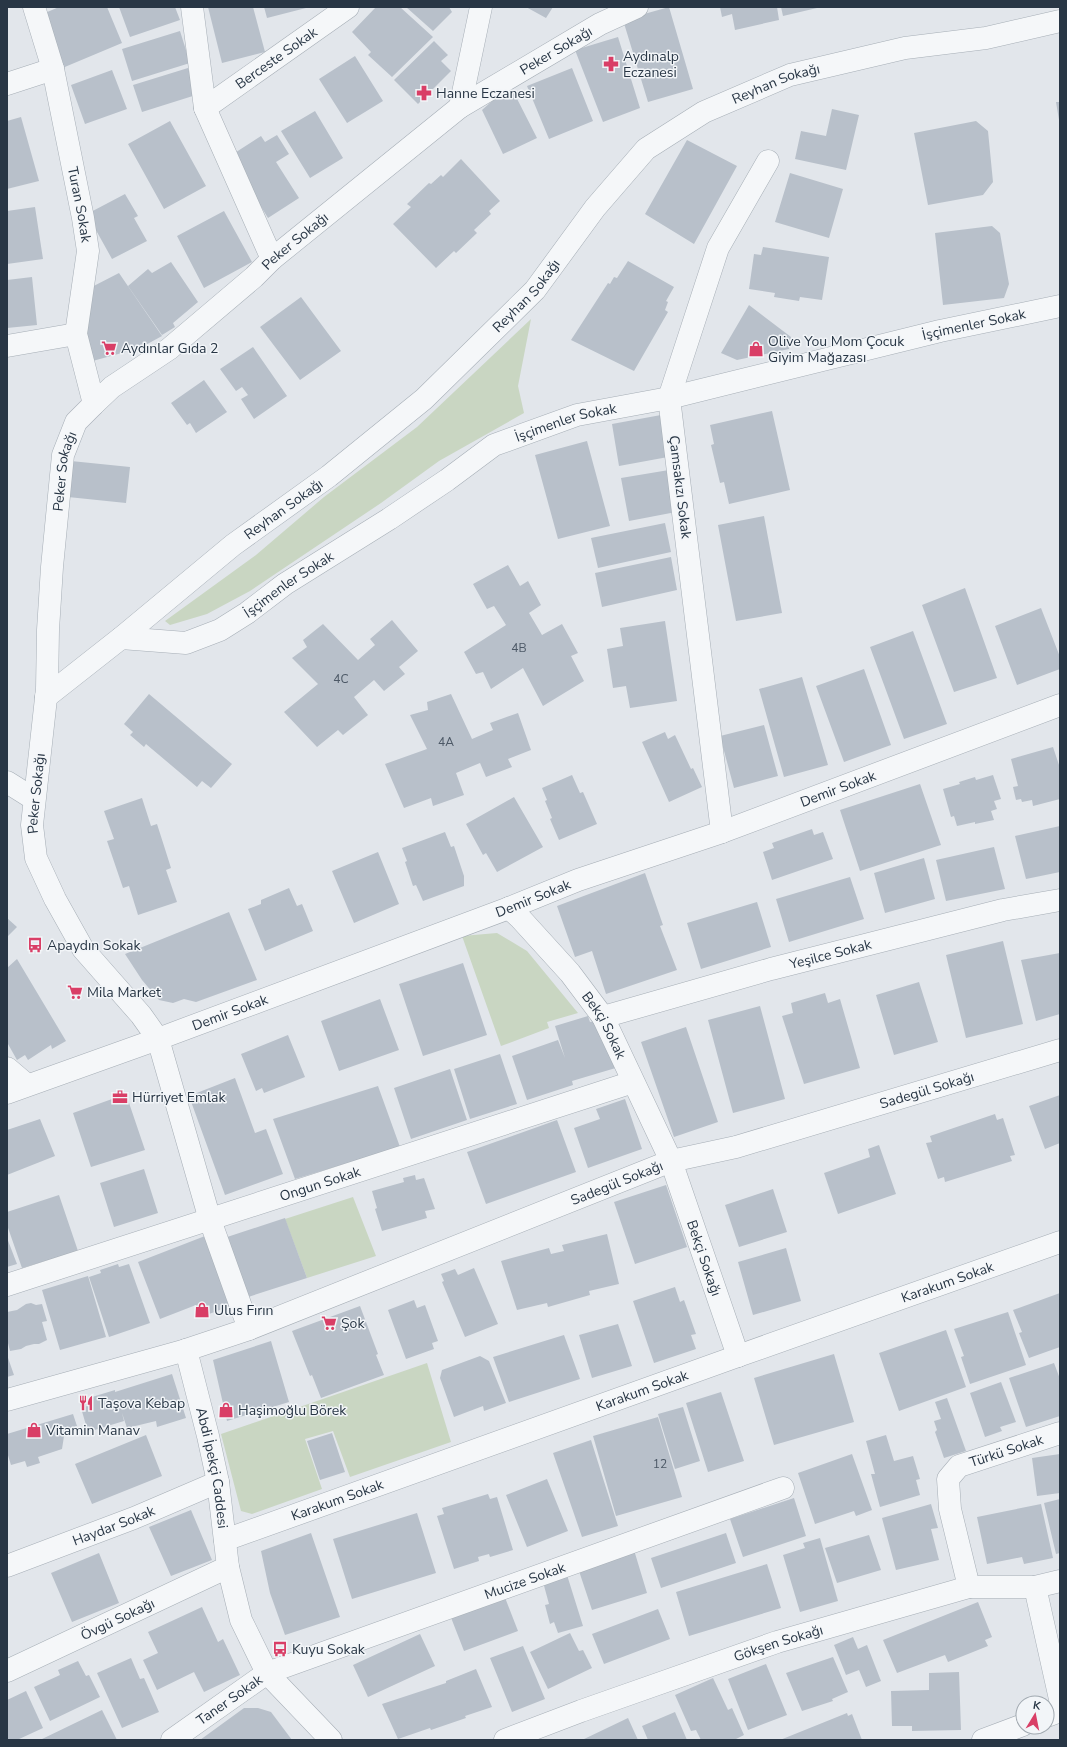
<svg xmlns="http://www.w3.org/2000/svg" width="1067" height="1747" font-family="'Nunito Sans',sans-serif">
  <rect width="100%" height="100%" fill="#e2e6eb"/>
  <path fill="#c9d6c2" d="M531 319 518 386 524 413 439 461 381 503 250 591 207 614 170 625 165 621 256 555 324 497 417 427Z
    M497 933 527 951 578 1013 547 1022 549 1028 501 1046 462 936Z
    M353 1197 376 1256 307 1278 285 1219Z
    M427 1363 451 1442 350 1477 333 1431 305 1439 322 1489 252 1514 241 1511 221 1434Z"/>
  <path fill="#b8c0ca" d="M59 7H107L122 43 60 69 38 16Z
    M119 7H175L180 20 130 37Z
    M208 7H253L265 52 222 63Z
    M264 7H306V8L267 18Z
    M376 7H400L433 37 392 77 368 55 371 52 352 32Z
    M406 7H449L452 12 433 31Z
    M526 7H553L546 18Z
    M669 7 693 89 648 102 623 20Z
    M720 7H777L779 20 735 30 732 14 722 17Z
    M781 7H817V8L783 16Z
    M180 31 190 63 132 81 122 49Z
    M618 37 640 108 603 122 575 50Z
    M434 41 448 55 441 61 451 71 418 104 394 80Z
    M355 56 383 101 347 123 319 79Z
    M188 68 196 95 142 112 133 85Z
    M572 68 593 121 549 139 527 86Z
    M112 70 127 109 85 124 71 85Z
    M510 85 537 138 503 154 482 110Z
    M1056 102H1060V120H1059Z
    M832 109 859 115 846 170 795 159 801 131 826 136Z
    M315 111 343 158 310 178 281 131Z
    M21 117 39 181 7 189V121Z
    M170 121 206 186 164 209 128 144Z
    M976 121 988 131 993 182 983 195 928 205 914 133Z
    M277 135 289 154 276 162 299 198 268 218 230 156 261 136 265 142Z
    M687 140 737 166 694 244 645 214Z
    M461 159 500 201 489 211 491 214 474 230 477 233 456 253 454 251 436 268 393 224 411 207 407 204 429 183 431 184 441 175 443 177Z
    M790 173 843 189 829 238 775 222Z
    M125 194 138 216 134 218 147 241 112 259 87 214Z
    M35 207 43 259 7 264V211Z
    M224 211 252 262 204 288 177 236Z
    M992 226 1000 233 1009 284 1004 298 943 305 935 233Z
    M763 247 829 257 822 300 800 297 799 301 774 297 775 293 749 289 754 254 761 255Z
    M628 261 674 287 666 301 668 302 665 310 668 312 634 371 571 340 608 283 610 284 614 277 617 278Z
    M171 262 198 302 173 323 175 327 162 335 128 286 148 269 152 273Z
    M119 273 162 336 140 348 89 362 81 325 84 291Z
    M32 277 37 325 7 328V280Z
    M301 297 341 351 300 380 260 327Z
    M749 305 791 337 789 349 737 360 721 353Z
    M253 347 287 396 254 419 241 399 248 395 242 387 236 391 220 369Z
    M204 380 227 412 196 433 190 423 187 425 171 403Z
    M772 411 790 490 729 504 724 482 720 483 711 445 714 444 710 425Z
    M661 415 668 457 619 466 612 424Z
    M587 441 610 526 558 539 535 455Z
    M71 461 130 467 126 503 68 497Z
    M669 470 676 512 629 521 621 478Z
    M764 516 782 613 736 621 718 525Z
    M665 523 671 552 598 568 591 538Z
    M671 557 677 590 602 607 595 573Z
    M508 565 520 586 528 581 541 605 529 613 542 635 562 624 578 653 571 656 584 681 543 706 523 668 491 689 483 672 476 674 464 652 506 625 494 606 487 609 473 584Z
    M965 588 997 678 954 692 922 605Z
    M1041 608 1060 657V669L1017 685 995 626Z
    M392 620 418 651 399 667 405 674 384 691 374 680 354 697 368 715 343 735 338 730 317 747 284 712 318 684 292 658 307 647 303 640 323 624 358 660 375 645 370 639Z
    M665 621 677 701 630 708 626 686 613 688 607 649 623 646 620 628Z
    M913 631 947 724 904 739 870 647Z
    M864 669 891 745 844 762 816 686Z
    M802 677 828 765 784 777 759 689Z
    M149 694 232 764 211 788 202 781 197 787 146 744 144 747 130 735 133 732 124 724Z
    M451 694 472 739 493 730 490 723 518 713 531 750 508 759 512 767 486 777 480 763 456 773 464 795 433 806 431 798 404 808 385 764 427 749 410 715 428 710 427 702Z
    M764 725 778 776 734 788 720 736Z
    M665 732 668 739 675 735 691 769 693 768 702 787 669 802 642 742Z
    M1053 747 1060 768V799L1033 806 1032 800 1022 802 1021 799 1016 800 1013 787 1018 786 1011 759Z
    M572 775 580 793 583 792 597 824 559 840 550 819 552 818 545 801 547 800 542 788Z
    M993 775 1001 799 994 801 997 809 991 811 994 820 975 824V822L957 826 954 816 951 817 943 789 960 784 959 782 975 777 976 780Z
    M920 784 941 845 860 871 840 810Z
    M514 797 543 847 497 872 486 853 483 855 466 824Z
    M142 798 151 826 157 824 165 849 171 868 166 870 177 902 138 915 129 886 123 888 107 841 114 839 104 811Z
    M1060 826V872L1026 879 1015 836Z
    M812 829 814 835 823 832 833 859 772 880 763 852 774 848 772 843Z
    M445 832 451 847 454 846 464 876V886L423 901 416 885 413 886 405 862 407 861 402 848Z
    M994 847 1005 889 946 901 936 860Z
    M378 852 399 904 354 923 332 871Z
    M924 858 935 899 885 913 874 873Z
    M645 873 663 925 660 926 677 970 606 994 592 951 575 957 557 906Z
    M850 877 864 919 789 942 776 899Z
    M289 888 297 906 302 904 313 931 265 951 248 909 261 904V900Z
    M757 902 771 947 701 969 687 923Z
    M229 912 257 980 196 1002 184 999 173 1003 159 1000 142 980 125 954Z
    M7 918 17 927 7 937Z
    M1003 941 1023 1024 966 1038 946 955Z
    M1060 953V1014L1036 1021 1021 960Z
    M17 959 66 1041 52 1049 51 1045 28 1060 25 1055 17 1060 8 1044 7 1045V968Z
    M463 963 487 1035 423 1056 399 984Z
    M919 982 938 1042 894 1055 876 995Z
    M825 993 828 1003 840 999 860 1068 804 1084 782 1016 793 1013 791 1003Z
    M380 999 399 1050 339 1071 321 1021Z
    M760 1006 785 1099 733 1113 708 1020Z
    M588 1016 590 1022 596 1021 619 1067 572 1081 573 1085 527 1100 512 1056 558 1040 565 1058 555 1026Z
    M686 1027 718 1122 674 1137 641 1042Z
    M288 1035 305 1077 264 1093 262 1088 256 1091 241 1054Z
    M500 1054 517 1104 470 1119 454 1069Z
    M450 1069 467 1120 411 1139 394 1088Z
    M235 1078 255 1133 266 1129 283 1174 225 1195 189 1096Z
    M378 1086 400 1147 295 1179 273 1119Z
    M126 1094 145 1150 91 1167 73 1113Z
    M1060 1095V1143L1045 1149 1029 1106Z
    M625 1099 642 1149 588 1168 574 1128 600 1119 596 1109Z
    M995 1114 997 1120 1003 1118 1015 1155 1010 1156 1012 1161 945 1182 944 1177 938 1179 926 1143 932 1142 930 1136Z
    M40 1119 55 1156 7 1175V1130Z
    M557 1120 576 1172 486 1204 467 1152Z
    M879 1145 896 1194 838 1214 824 1173 870 1157 868 1149Z
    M144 1169 158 1213 114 1227 100 1183Z
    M415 1175 416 1180 424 1178 435 1209 425 1211 427 1218 382 1231 375 1209 377 1208 372 1191 404 1182 403 1178Z
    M666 1185 687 1247 635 1264 614 1202Z
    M773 1189 787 1232 739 1247 725 1205Z
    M59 1195 78 1251 22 1268 7 1225V1212Z
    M285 1218 307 1278 242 1299 221 1239Z
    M607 1234 619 1284 589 1291 590 1295 548 1307 547 1303 517 1310 501 1261 549 1248 551 1254 564 1251 562 1245Z
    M205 1236 233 1305 201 1317 196 1305 160 1319 138 1262Z
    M7 1238 17 1264 7 1267Z
    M786 1248 801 1301 753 1315 738 1262Z
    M118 1264 119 1267 129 1264 150 1323 109 1337 89 1277 101 1273 100 1270Z
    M474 1268 498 1324 465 1337 442 1282 444 1281 441 1274 455 1269 458 1275Z
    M88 1276 106 1337 60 1350 42 1290Z
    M675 1287 680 1302 684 1300 696 1334 691 1335 696 1349 654 1363 633 1301Z
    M1060 1293V1347L1029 1358 1019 1333 1022 1332 1013 1310Z
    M414 1300 417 1308 425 1305 438 1341 432 1343 434 1349 406 1359 388 1310Z
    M31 1303 36 1305 42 1304 47 1321 42 1322 47 1340 39 1344H34L26 1346 21 1349 10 1351 7 1339V1312L17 1310 26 1304Z
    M360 1306 378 1354 376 1355 384 1375 321 1398 312 1375 310 1376 292 1331Z
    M1008 1312 1026 1365 970 1384 961 1357 964 1356 954 1329Z
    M618 1324 632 1366 592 1378 579 1335Z
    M946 1330 966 1387 899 1411 879 1353Z
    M564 1335 580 1379 509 1402 493 1357Z
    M271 1341 289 1402 227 1421 213 1360Z
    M834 1354 854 1422 774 1445 754 1378Z
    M7 1355 14 1375 7 1377Z
    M480 1356 489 1361 506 1403 484 1411 483 1406 454 1417 440 1378 442 1370Z
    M1054 1363 1060 1379V1416L1026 1427 1009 1378Z
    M172 1374 186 1418 157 1427 156 1421 127 1428 122 1413 124 1421 88 1432 79 1401 115 1390V1392Z
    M1001 1382 1016 1422 1000 1427 1002 1431 985 1437 970 1393Z
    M721 1392 744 1461 708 1472 686 1403Z
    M947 1398 966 1451 944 1458 935 1432 937 1430 934 1421 941 1419 935 1402Z
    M683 1407 700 1461 675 1469 658 1414Z
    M73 1414 77 1426 65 1430 62 1449 38 1457 40 1463 27 1467 25 1461 11 1465 7 1452V1434Z
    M658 1417 682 1497 616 1516 593 1436Z
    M332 1433 345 1472 320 1480 307 1441Z
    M146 1435 162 1476 92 1504 75 1464Z
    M886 1435 894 1461 913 1456 920 1479 916 1480 920 1495 880 1507 871 1474H875L866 1441Z
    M591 1440 618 1526 582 1537 553 1453Z
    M852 1454 872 1510 856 1516 854 1511 815 1524 798 1473Z
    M1060 1454V1493L1037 1496 1032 1458Z
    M547 1479 568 1531 527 1547 506 1495Z
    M488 1494 490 1499 497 1497 513 1550 490 1557 489 1554 478 1557 479 1561 454 1569 437 1516 444 1514 442 1508Z
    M794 1498 806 1536 743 1557 730 1519Z
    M1060 1499V1553L1056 1554 1044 1503Z
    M931 1504 938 1528 931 1529 939 1560 896 1570 882 1518Z
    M1041 1504 1053 1558 1024 1564 1022 1557 987 1564 977 1517Z
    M191 1510 212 1560 171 1576 149 1527Z
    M417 1513 436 1573 352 1599 333 1539Z
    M311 1533 340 1617 285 1635 270 1593 261 1551Z
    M726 1533 736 1563 661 1588 651 1558Z
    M869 1535 881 1570 837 1583 825 1548Z
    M820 1538 838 1601 800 1612 783 1555 805 1548 803 1543Z
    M634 1550 647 1593 592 1610 578 1568Z
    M99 1553 119 1603 72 1622 51 1573Z
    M767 1564 781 1608 689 1636 676 1592Z
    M567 1575 583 1626 558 1633 554 1622 550 1624 545 1605 549 1604 543 1582Z
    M504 1595 518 1631 464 1651 450 1615Z
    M978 1602 992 1637 985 1640 988 1646 948 1662 945 1655 897 1673 883 1640Z
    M202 1607 218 1642 223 1639 240 1675 204 1692 194 1672 157 1690 143 1660 158 1653 148 1632Z
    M658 1609 670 1639 604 1664 592 1634Z
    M570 1633 579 1651 583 1650 592 1668 548 1689 530 1652Z
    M420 1634 435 1666 368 1697 353 1665Z
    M853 1637 858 1649 867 1645 881 1681 866 1687 859 1670 846 1675 834 1645Z
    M523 1646 545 1699 512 1712 490 1658Z
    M833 1657 848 1692 832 1699 833 1701 802 1711 786 1673Z
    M131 1658 140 1679 144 1678 159 1712 122 1728 97 1673Z
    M78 1661 86 1676 89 1675 100 1697 50 1721 34 1687 60 1675 58 1670Z
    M766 1664 787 1715 748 1730 728 1679Z
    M476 1669 492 1707 465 1716 466 1718 431 1730 430 1728 398 1739 382 1704 446 1683V1681Z
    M959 1672 961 1730 912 1731V1726H892L891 1691 929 1690V1673Z
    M713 1678 728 1710 732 1708 744 1735 734 1740H701L696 1730 691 1731 675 1695Z
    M26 1691 43 1728 17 1740H7V1700Z
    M244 1708H258L271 1712 292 1740H200Z
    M102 1710 117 1740H40Z
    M675 1712 687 1740H648L642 1726Z
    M847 1713 848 1716 852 1714 862 1740H780Z
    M628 1718 638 1740H582Z"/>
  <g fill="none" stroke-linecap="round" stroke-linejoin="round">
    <g stroke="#a6aeb6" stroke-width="23">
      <path id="pedestrian" d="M210 1220 249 1329"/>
    </g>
    <g stroke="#a6aeb6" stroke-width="23">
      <g id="minor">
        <path id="s1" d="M34 7 53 69 83 218 88 251 76 334 94 404"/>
        <path d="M192 7 205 108 272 259"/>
        <path d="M7 84 53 69"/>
        <path d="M460 107 481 7"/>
        <path id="s2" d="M205 108 348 7"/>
        <path d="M7 346 76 334"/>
        <path id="s3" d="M121 638 186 643 220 630 247 613 285 584 389 519 447 480 494 445 577 415 669 398 940 331 1060 306"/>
        <path id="s4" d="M46 697 121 638 233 545 329 476 424 399 535 290 595 208 646 149 704 112 790 75 905 48 986 38 1060 21"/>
        <path d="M7 782 34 799"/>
        <path d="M722 832 669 398 718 248 768 161"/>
        <path id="s5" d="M509 908 520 918 570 973 603 1017 671 1161 738 1356"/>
        <path id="s6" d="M603 1017 771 969 1003 910 1060 900"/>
        <path d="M7 1068 27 1085"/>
        <path id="s7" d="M7 1093 158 1039 509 908 578 880 722 832 1060 705"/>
        <path id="s8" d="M210 1220 158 1039 141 1015 83 949 55 899 36 858 32 825 47 689 48 630 52 567 63 455 76 422 94 404 112 387 169 349 254 277 272 259 460 107 600 24 637 7"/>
        <path id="s9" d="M7 1285 633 1082"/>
        <path id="s10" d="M225 1540 738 1356 1060 1242"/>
        <path id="s11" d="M7 1566 134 1518 218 1482"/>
        <path id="s12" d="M969 1587 950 1509 948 1479 959 1466 1060 1433"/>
        <path d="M1035 1587 1060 1699"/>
        <path id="s13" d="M7 1671 228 1567"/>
        <path d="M1047 1716 1060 1711"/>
        <path id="s14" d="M172 1740 267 1673 783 1488"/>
        <path id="s15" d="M505 1740 581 1711 777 1642 969 1587H1035L1060 1581"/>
        <path d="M983 1740 1023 1725"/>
      </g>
    </g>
    <g stroke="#a6aeb6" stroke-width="23">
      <g id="tertiary">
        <path id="s16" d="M186 1350 208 1436 218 1482 228 1567 241 1620 267 1673 331 1740"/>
        <path id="s17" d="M7 1400 186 1350 249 1329 671 1161 736 1147 1060 1050"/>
      </g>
    </g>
    <use href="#pedestrian" stroke="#f5f7f9" stroke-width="22"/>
    <use href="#minor" stroke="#f5f7f9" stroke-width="22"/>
    <use href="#tertiary" stroke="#f5f7f9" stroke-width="22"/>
  </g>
  <defs>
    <g id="pharmacy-bare" transform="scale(1.2)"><path d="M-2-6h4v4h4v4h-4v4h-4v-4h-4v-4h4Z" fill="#d93e66" stroke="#f2f5f8" stroke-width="2.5" paint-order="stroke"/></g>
    <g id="supermarket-bare" transform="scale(1.2)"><path d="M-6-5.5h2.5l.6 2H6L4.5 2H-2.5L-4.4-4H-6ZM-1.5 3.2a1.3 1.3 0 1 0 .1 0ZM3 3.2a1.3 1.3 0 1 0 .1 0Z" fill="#d93e66" stroke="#f2f5f8" stroke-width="2.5" paint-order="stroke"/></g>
    <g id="shop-bare" transform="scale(1.2)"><path d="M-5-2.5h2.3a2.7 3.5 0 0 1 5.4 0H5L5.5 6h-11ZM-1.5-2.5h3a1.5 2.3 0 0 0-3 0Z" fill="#d93e66" stroke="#f2f5f8" stroke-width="2.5" paint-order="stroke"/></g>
    <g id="bus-bare" transform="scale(1.2)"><path d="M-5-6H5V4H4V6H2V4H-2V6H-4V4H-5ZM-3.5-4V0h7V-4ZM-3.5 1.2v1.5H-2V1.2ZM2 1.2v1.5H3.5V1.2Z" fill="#d93e66" stroke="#f2f5f8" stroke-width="2.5" paint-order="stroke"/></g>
    <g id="office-bare" transform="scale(1.2)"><path d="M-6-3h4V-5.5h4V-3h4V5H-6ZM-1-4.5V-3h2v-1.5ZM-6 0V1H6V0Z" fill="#d93e66" stroke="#f2f5f8" stroke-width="2.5" paint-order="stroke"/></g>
    <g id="restaurant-bare" transform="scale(1.2)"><path d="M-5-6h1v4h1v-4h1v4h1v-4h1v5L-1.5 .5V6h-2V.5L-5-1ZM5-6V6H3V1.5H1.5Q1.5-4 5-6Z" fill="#d93e66" stroke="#f2f5f8" stroke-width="2.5" paint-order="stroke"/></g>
  </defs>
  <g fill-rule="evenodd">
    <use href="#pharmacy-bare" x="611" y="64"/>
    <use href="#pharmacy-bare" x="424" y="93"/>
    <use href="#supermarket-bare" x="109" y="348"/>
    <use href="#shop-bare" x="756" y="349"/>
    <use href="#bus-bare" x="35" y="945"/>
    <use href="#supermarket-bare" x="75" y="992"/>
    <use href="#office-bare" x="120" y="1097"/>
    <use href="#shop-bare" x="202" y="1310"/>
    <use href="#supermarket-bare" x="329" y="1323"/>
    <use href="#restaurant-bare" x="86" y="1403"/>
    <use href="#shop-bare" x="226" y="1410"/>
    <use href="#shop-bare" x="34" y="1430"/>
    <use href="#bus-bare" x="280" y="1649"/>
  </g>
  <g text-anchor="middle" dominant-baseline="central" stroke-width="3" stroke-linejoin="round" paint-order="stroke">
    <g font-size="12" fill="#4c5866">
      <text x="519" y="648">4B</text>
      <text x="341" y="679">4C</text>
      <text x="446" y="742">4A</text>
      <text x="660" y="1464">12</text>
    </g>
    <g font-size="14" fill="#283645" stroke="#f2f5f8">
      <text stroke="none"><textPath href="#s8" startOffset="1457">Peker Sokağı</textPath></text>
      <text stroke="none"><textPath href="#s2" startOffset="87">Berceste Sokak</textPath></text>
      <text stroke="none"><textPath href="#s4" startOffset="963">Reyhan Sokağı</textPath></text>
      <text stroke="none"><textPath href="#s1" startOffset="203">Turan Sokak</textPath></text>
      <text stroke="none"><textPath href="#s8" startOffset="1133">Peker Sokağı</textPath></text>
      <text stroke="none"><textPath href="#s4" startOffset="627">Reyhan Sokağı</textPath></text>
      <text stroke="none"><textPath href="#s3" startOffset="928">İşçimenler Sokak</textPath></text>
      <text stroke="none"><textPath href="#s3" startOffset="508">İşçimenler Sokak</textPath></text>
      <text stroke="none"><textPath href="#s8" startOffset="797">Peker Sokağı</textPath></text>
      <text transform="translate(680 487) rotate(83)">Çamsakızı Sokak</text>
      <text stroke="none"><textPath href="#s4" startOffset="303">Reyhan Sokağı</textPath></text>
      <text stroke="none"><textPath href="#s3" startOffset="184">İşçimenler Sokak</textPath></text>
      <text stroke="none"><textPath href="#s7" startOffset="885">Demir Sokak</textPath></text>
      <text stroke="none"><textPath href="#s8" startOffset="473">Peker Sokağı</textPath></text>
      <text stroke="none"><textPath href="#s7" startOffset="561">Demir Sokak</textPath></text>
      <text stroke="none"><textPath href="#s6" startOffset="236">Yeşilce Sokak</textPath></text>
      <text stroke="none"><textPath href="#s7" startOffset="237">Demir Sokak</textPath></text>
      <text stroke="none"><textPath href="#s5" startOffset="152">Bekçi Sokak</textPath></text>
      <text stroke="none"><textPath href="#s17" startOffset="972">Sadegül Sokağı</textPath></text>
      <text stroke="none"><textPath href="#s17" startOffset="648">Sadegül Sokağı</textPath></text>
      <text stroke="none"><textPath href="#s9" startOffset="329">Ongun Sokak</textPath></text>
      <text stroke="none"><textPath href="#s5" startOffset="406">Bekçi Sokağı</textPath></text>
      <text stroke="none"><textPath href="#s10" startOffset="767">Karakum Sokak</textPath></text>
      <text stroke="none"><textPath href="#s10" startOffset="443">Karakum Sokak</textPath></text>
      <text stroke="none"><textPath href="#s12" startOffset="177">Türkü Sokak</textPath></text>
      <text stroke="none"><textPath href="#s16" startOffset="121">Abdi İpekçi Caddesi</textPath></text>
      <text stroke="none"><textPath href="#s10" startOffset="119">Karakum Sokak</textPath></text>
      <text stroke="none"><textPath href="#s11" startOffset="114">Haydar Sokak</textPath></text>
      <text stroke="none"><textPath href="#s14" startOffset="390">Mucize Sokak</textPath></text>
      <text stroke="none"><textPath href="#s13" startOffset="122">Övgü Sokağı</textPath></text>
      <text stroke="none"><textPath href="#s15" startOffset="290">Gökşen Sokağı</textPath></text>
      <text stroke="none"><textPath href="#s14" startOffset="70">Taner Sokak</textPath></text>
    </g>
    <g font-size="14" fill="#283645" stroke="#f2f5f8" text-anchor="start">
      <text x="623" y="56">Aydınalp<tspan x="623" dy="16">Eczanesi</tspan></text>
      <text x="436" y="93">Hanne Eczanesi</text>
      <text x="768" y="341">Olive You Mom Çocuk<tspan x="768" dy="16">Giyim Mağazası</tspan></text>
      <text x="121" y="348">Aydınlar Gıda 2</text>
      <text x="47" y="945">Apaydın Sokak</text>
      <text x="87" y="992">Mila Market</text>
      <text x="132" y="1097">Hürriyet Emlak</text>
      <text x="214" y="1310">Ulus Fırın</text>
      <text x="341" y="1323">Şok</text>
      <text x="98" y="1403">Taşova Kebap</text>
      <text x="238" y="1410">Haşimoğlu Börek</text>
      <text x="46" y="1430">Vitamin Manav</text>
      <text x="292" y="1649">Kuyu Sokak</text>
    </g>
  </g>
  <rect width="1067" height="1747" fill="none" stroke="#283645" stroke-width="16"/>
  <g transform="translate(1035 1715) rotate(10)"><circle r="19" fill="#f2f5f8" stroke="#a1a9b0"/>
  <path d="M0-3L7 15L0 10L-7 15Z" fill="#d93e66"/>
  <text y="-6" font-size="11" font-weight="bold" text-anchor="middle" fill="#283645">K</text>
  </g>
</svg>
